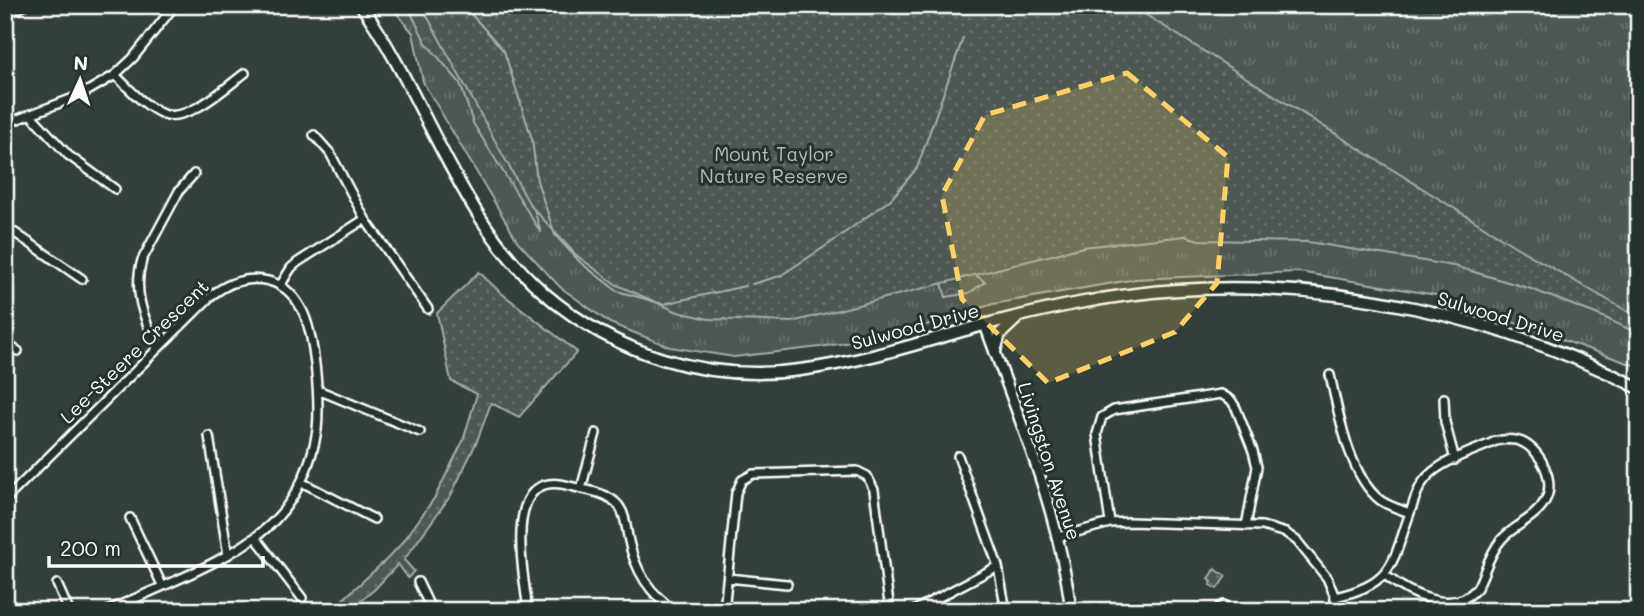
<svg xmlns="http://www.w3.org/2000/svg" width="1644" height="616" font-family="Mali,sans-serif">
  <defs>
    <pattern id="grass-tufts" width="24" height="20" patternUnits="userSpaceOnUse" patternTransform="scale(1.75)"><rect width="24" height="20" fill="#4d5853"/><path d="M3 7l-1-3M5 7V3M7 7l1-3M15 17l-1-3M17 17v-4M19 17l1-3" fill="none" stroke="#68716d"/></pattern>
    <pattern id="forest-crowns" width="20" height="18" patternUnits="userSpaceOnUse" patternTransform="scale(1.75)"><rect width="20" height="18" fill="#4d5853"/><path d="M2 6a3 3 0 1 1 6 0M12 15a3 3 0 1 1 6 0" fill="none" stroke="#68716d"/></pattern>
    <pattern id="park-dots" width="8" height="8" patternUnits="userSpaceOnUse" patternTransform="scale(1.75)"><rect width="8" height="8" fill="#4d5853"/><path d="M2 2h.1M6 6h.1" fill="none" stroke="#68716d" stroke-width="1.8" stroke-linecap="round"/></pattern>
  </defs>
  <rect width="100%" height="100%" fill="#333f3a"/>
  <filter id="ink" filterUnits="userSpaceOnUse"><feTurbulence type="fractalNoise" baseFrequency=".0143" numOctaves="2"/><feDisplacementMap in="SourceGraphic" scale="14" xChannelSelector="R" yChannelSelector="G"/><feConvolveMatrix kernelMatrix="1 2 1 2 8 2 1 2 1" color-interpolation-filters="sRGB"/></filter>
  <g filter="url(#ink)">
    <path fill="url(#grass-tufts)" stroke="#a6aca9" stroke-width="2" d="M390 5H1639V367L1436 295 1299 272 1136 279 993 304 895 335 820 347 734 357 670 347 610 323 560 287 518 242 423 82 413 33Z"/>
    <path fill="url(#forest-crowns)" stroke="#a6aca9" stroke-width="2" d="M407 5H443L522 168 541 233 473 123 460 83 426 43Z
      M934 257 965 267 985 282 969 293 946 297Z"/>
    <path fill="url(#park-dots)" stroke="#a6aca9" stroke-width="2" d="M421 5H1130L1516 247 1639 318V334L1601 316 1531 289 1454 266 1308 242 1199 240 1185 236 1083 247 792 322 709 319 678 312 617 285 576 255 530 205Z
      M479 272 500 292 577 352 519 417 491 403 477 441 451 495 404 560 414 571 408 578 398 564 374 590 348 611H301L317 603H339L388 558 403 542 435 497 463 441 477 394 451 381 437 313Z
      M1215 569 1226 576 1217 589 1210 585 1212 582 1209 579Z"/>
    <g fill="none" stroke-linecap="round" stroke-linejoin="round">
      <path stroke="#abb0ae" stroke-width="2" d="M463 5 504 51 532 139 537 181 555 235 581 263 617 291 663 304 745 286
        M752 284 780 276 832 242 891 199 917 168 963 38"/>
      <g stroke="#fff" stroke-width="12">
        <path id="minor" d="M115 75C129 88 145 107 163 114 188 123 226 87 245 73
          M30 114 68 155 115 189
          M5 124 81 95 115 75 133 58 175 5
          M365 219 428 309
          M5 226 82 279
          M280 286 291 268 298 262 365 219 330 153 314 135
          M5 343 18 351
          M157 349C145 319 132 293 142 260L179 191 194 174
          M1330 375C1338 411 1349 476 1380 500 1388 506 1399 509 1410 513
          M318 390 420 432
          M1444 398 1445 422 1455 460
          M209 436 228 555
          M958 456 998 566
          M301 482 374 519
          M581 489 596 433
          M5 500 212 295C242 272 283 272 302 310 315 334 320 402 317 430 312 463 298 496 275 520 236 560 158 587 107 611
          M130 518 162 585
          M1110 523 1097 434 1102 417 1114 410 1221 394 1231 400 1236 408 1253 451 1257 467 1246 526
          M1058 537 1110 523 1129 522 1262 526 1286 533 1297 541 1327 578 1335 597V611
          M256 538 302 598
          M728 578 787 584
          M418 582 432 611
          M57 584 69 611
          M1335 597C1395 584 1392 562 1411 510 1415 498 1419 485 1428 476 1445 459 1475 451 1496 441 1505 439 1513 438 1522 442 1541 451 1556 481 1545 501 1536 518 1513 526 1501 540 1489 554 1485 573 1477 588 1454 616 1410 595 1385 575
          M528 611C524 574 500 466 570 486 585 490 608 492 619 506 625 514 626 526 628 537 634 568 648 594 676 611
          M724 611 736 493 742 480 753 474 857 471 867 476 874 490 890 611
          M913 611 998 566 1006 611
          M1214 611 1224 605"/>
      </g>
      <g stroke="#fff" stroke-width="14">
        <path id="tertiary" d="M5 14 23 5
          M985 325C1019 419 1059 511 1071 611"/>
      </g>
      <g stroke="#fff" stroke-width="15">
        <path id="secondary" d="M361 5C427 98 456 216 544 293 615 354 707 383 800 370 863 362 925 341 987 324 1050 308 1113 294 1178 290 1337 280 1497 316 1639 388
          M995 351 1000 334 1016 319"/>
      </g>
      <use href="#minor" stroke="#26332d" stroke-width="7"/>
      <use href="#tertiary" stroke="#26332d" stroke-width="9"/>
      <use href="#secondary" stroke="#26332d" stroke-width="10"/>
    </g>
  </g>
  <path fill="#ffd166" fill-opacity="0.2" stroke="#ffd166" stroke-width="5" stroke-dasharray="14 9" stroke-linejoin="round" d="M1127 73 1228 157 1217 283 1175 332 1048 383 962 299 942 195 985 115Z"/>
  <g text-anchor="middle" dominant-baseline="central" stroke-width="6" stroke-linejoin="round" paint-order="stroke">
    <g font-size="19" fill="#b8bcba" stroke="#26332d">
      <text x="774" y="153">Mount Taylor<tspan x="774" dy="22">Nature Reserve</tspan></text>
    </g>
    <g font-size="19" fill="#fff" stroke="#26332d">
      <text transform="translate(1501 316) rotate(17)">Sulwood Drive</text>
      <text transform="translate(915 326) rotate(-15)">Sulwood Drive</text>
      <text transform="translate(134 351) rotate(-44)">Lee-Steere Crescent</text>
      <text transform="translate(1050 461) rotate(72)">Livingston Avenue</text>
    </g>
  </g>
  <rect width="1644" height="616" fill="none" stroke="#26332d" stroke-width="28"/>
  <rect x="14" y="14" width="1616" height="588" fill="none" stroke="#fff" stroke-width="2.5" filter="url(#ink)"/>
  <g transform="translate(80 80) rotate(3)" stroke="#26332d" stroke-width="5" paint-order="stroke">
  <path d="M0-5L12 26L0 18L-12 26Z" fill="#ffffff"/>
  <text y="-10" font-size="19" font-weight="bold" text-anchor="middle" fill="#ffffff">N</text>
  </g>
  <path d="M49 556v10h214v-10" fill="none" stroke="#ffffff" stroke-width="3.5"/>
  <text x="60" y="556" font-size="21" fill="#ffffff" stroke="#26332d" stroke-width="5" paint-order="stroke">200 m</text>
</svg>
